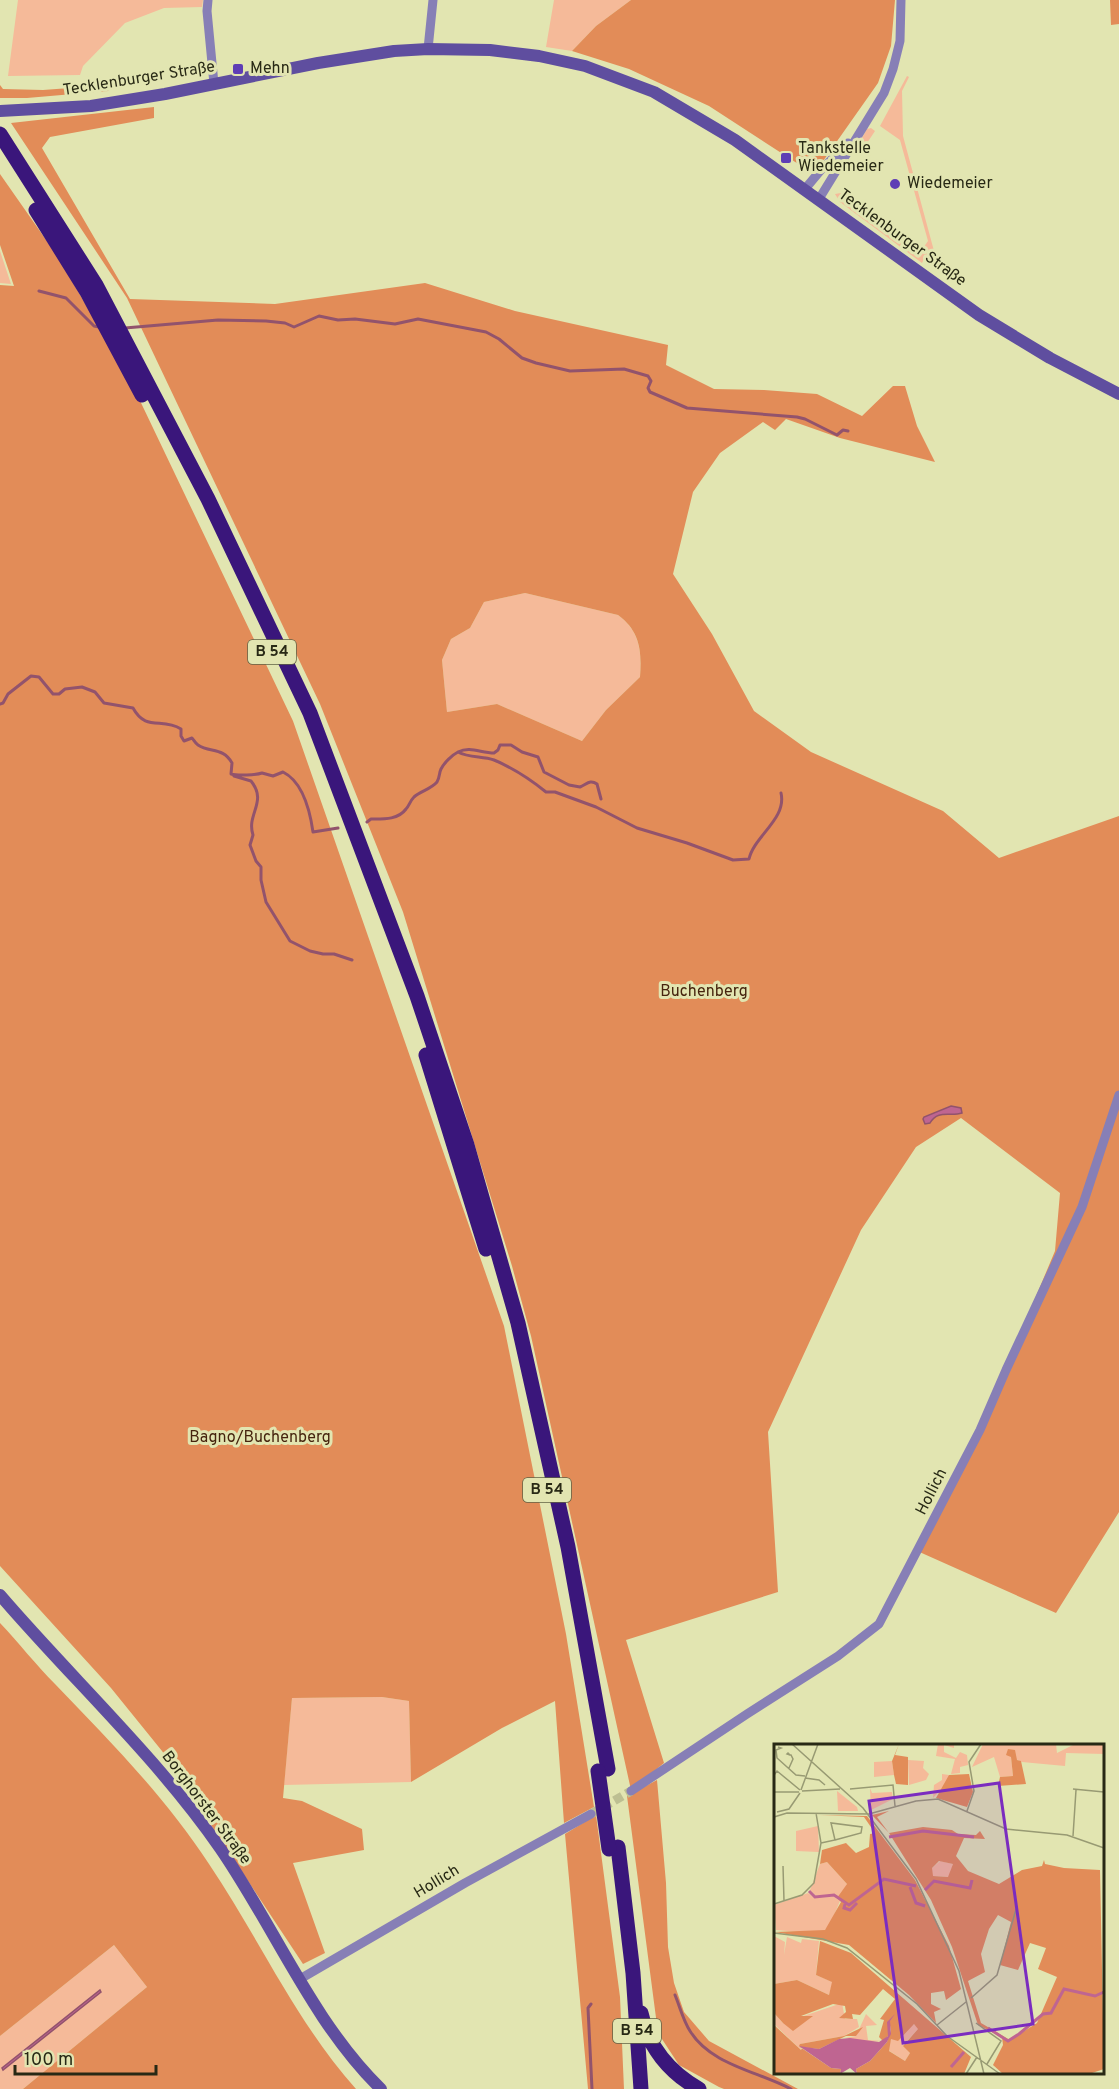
<svg xmlns="http://www.w3.org/2000/svg" width="1119" height="2089" font-family="Overpass,sans-serif">
  <rect width="100%" height="100%" fill="#e2e5b1"/>
  <path fill="#f5ba99" d="M18 0H203L202 7 164 8 125 23 83 66 80 75 8 76Z
    M554 0H631L596 26 572 51 546 47Z
    M907 76 909 77 902 91 903 136 934 251 929 259 925 257 922 263 840 202 835 194 841 193 845 195 842 199 921 251 928 241 900 140 880 126Z
    M871 128 875 131 863 149 858 145 867 129Z
    M0 251 11 284 0 283Z
    M525 593 618 615C640 631 642 652 640 677L606 710 582 741 497 704 447 712 442 660 451 639 470 628 484 602Z
    M382 1697 409 1701 411 1782 284 1785 292 1698Z
    M114 1945 147 1987 23 2089H0V2036Z"/>
  <path fill="#e28c58" fill-rule="evenodd" d="M631 0H895L891 46 878 83 821 164 806 169 709 106 629 69 572 51 596 26Z
    M1110 0H1119V24L1111 25Z
    M0 85 3 89 43 90 110 85 108 91 27 98H0Z
    M154 107V118L50 137 42 148 130 299 275 304 425 283 515 311 668 345 666 365 714 389 764 390 817 394 862 416 893 386H905L917 426 935 462 840 438 786 419 775 430 763 422 720 453 693 492 673 574 712 634 754 711 811 752 943 811 999 858 1119 816V1512L1056 1613 915 1550 980 1430 1055 1251 1060 1193 961 1118 916 1147 861 1230 768 1432 778 1592 626 1640 664 1763 631 1790 531 1336 512 1266 403 912 320 704 127 298 11 123ZM525 593 618 615C640 631 642 651 640 677L606 710 582 741 497 704 447 712 442 660 451 639 470 628 484 602Z
    M0 174 58 257 132 384 293 721 504 1326 566 1634 594 1807 564 1823 555 1701 502 1728 411 1782 409 1701 382 1697 292 1698 283 1798 302 1801 362 1829 364 1850 293 1863 325 1953 303 1964 162 1751 111 1688 0 1566V285L14 286 0 245Z
    M0 1623C19 1643 36 1665 55 1684 110 1741 166 1798 209 1864 259 1938 296 2022 356 2089H23L147 1987 114 1945 0 2036Z
    M657 1780 666 1883 668 1947 674 1983 684 2012 709 2041 798 2089H724L719 2087 679 2065 658 2033 627 1796Z
    M596 1815 620 1997 624 2089H588L565 1834Z"/>
  <path fill="#bf6591" stroke="#92536c" stroke-width="1.5" d="M951 1106 961 1108 962 1113C950 1117 938 1109 930 1123L925 1124 923 1119 924 1117Z
    M100 1990 101 1992 3 2070 2 2068Z"/>
  <g fill="none" stroke-linecap="round" stroke-linejoin="round">
    <path stroke="#92536c" stroke-width="3" d="M39 291 66 298 94 326 99 327
      M125 328 218 320 266 321 285 323 294 327 319 316 338 320 355 319 395 324 418 319 486 332 499 339 522 358 536 363 570 371 624 369 648 376 651 381 648 388 650 392 687 408 797 417 805 419 837 435 843 430 848 431
      M0 704 3 703 8 694 31 676 39 677 53 694H59L65 689 82 687 95 692 104 703 133 708C146 732 162 717 181 729V736L184 741 192 738C194 740 195 743 198 745 210 753 223 747 232 763L231 774C238 776 256 775 262 773L273 776 283 772C303 782 310 811 313 832L338 828
      M458 752C470 746 481 753 494 753L498 750 500 745H511L522 752 538 757 544 772 569 785 580 787C587 784 590 779 597 784L601 799
      M234 776 251 781C268 802 246 814 253 835L250 845 256 861 261 867V880L266 902 290 941 310 951 323 954H334L352 960
      M367 822 371 819C383 819 398 820 406 809 409 806 410 801 414 797 421 791 431 789 437 782 440 777 439 773 441 769 444 763 452 755 458 752 469 758 482 756 494 760 513 768 530 779 546 792H555L596 807 637 828 687 843 733 860 749 859C754 836 787 819 781 793
      M675 1995C680 2007 683 2020 690 2031 711 2065 757 2071 791 2089
      M591 2004 588 2008 592 2089"/>
    <path stroke="#bdbf92" stroke-width="9" stroke-dasharray="9 4.5" stroke-linecap="butt" d="M591 1814 631 1791"/>
    <path stroke="#877fb6" stroke-width="9" d="M208 0 207 11 214 84
      M428 49 433 0
      M805 189 820 171 848 143
      M819 199 884 93 893 69 900 41 901 0
      M631 1791 747 1714 838 1656 879 1624 980 1430 1006 1370 1082 1207 1119 1095
      M300 1979 465 1883 591 1814"/>
    <path stroke="#5f4e9f" stroke-width="12" d="M0 111 91 106 165 94 318 63 394 51 428 49 490 50 539 56 585 66 654 92 735 140 979 315 1050 358 1119 394
      M0 1595C72 1679 156 1756 220 1848 274 1926 313 2023 381 2089"/>
    <path stroke="#3a167b" stroke-width="15" d="M0 134 96 285 208 499 310 713 417 996 467 1145 518 1323 568 1547 608 1769
      M36 210 87 292 142 395
      M426 1055 486 1249
      M618 1847 633 1973 641 2089
      M641 2013C648 2047 670 2073 699 2089"/>
    <path stroke="#3a167b" stroke-width="15" d="M598 1771 609 1849"/>
  </g>
  <g fill="#5e3db5" stroke="#e2e5b1" stroke-width="2">
    <rect x="232" y="63" width="12" height="12" rx="3"/>
    <rect x="780" y="152" width="12" height="12" rx="3"/>
    <circle cx="895" cy="184" r="6"/>
  </g>
  <g text-anchor="middle" dominant-baseline="central" stroke-width="6" stroke-linejoin="round" paint-order="stroke">
    <g fill="#e2e5b1" stroke="#606144" stroke-width="1.5">
      <rect x="248" y="640" width="48" height="24" rx="4.5"/>
      <rect x="523" y="1478" width="48" height="24" rx="4.5"/>
      <rect x="613" y="2019" width="48" height="24" rx="4.5"/>
    </g>
    <g font-size="15" font-weight="bold" fill="#282915">
      <text x="272" y="652">B 54</text>
      <text x="547" y="1490">B 54</text>
      <text x="637" y="2031">B 54</text>
    </g>
    <g font-size="16" fill="#282915" stroke="#e2e5b1" text-anchor="start">
      <text x="250" y="69">Mehn</text>
      <text x="798" y="149">Tankstelle<tspan x="798" dy="18">Wiedemeier</tspan></text>
      <text x="907" y="184">Wiedemeier</text>
    </g>
    <g font-size="16" fill="#282915" stroke="#e2e5b1">
      <text transform="translate(139 79) rotate(-9)">Tecklenburger Straße</text>
      <text transform="translate(902 238) rotate(36)">Tecklenburger Straße</text>
      <text transform="translate(932 1492) rotate(-63)">Hollich</text>
      <text transform="translate(206 1808) rotate(53)">Borghorster Straße</text>
      <text transform="translate(437 1882) rotate(-31)">Hollich</text>
    </g>
    <g font-size="16" fill="#46240e" stroke="#e2e5b1">
      <text x="704" y="992">Buchenberg</text>
      <text x="260" y="1438">Bagno/Buchenberg</text>
    </g>
  </g>
  <g transform="translate(774 1744)">
    <rect width="330" height="330" fill="#e2e5b1"/>
    <path d="M164 0H180V4L170 1V8L182 14 186 8 193 11 194 21 186 23V29L177 30 181 15 162 12ZM209 0H282L283 9 301 0H330V10L292 9 291 22 248 18 237 13 239 32 226 33 220 13 198 23ZM134 16 150 17 149 24 155 30 152 36 135 41ZM118 17 120 31 100 33V18ZM168 30 175 31 174 38 159 54 160 41 168 36ZM96 44 98 49 118 48 119 55 97 66ZM63 47 83 63 84 67H64ZM44 82 45 108 22 107V87ZM166 117 179 120 175 133 158 132V124ZM53 118 73 140 56 181 50 187 37 189 2 186 0 161 34 149 41 154 48 151 42 152 36 146 46 120ZM0 192 11 198 10 211 13 193 27 199 28 195 45 197 42 231 59 238 55 251 23 236 0 240ZM68 259 71 275H83L85 283 70 292 26 300 27 306 0 280V269L9 279ZM92 270 103 281 92 282 94 296 109 297 94 298 71 294 82 292ZM140 280 145 284 129 301 136 309 131 317 114 306 117 294Z" fill="#f5ba99"/>
    <path d="M125 0 121 11 134 13V41L122 40 120 31 118 17ZM234 5 241 6 243 16 247 17 252 40 224 42 226 33 239 32 237 13 232 11ZM195 30 199 48 193 63 162 54 175 31ZM115 67 103 73 115 89 149 83 178 86 184 90 202 91 206 87 211 95 190 94 182 112 194 127 225 140 248 126 268 122 270 116 271 120 290 124 326 126 330 325 315 330H229L219 321 229 301 228 293 204 281 178 203 157 156 115 89 98 71ZM165 117 179 120 174 133 159 132 158 124ZM224 171 237 178 226 221 244 226 256 199 272 204 264 225 283 233 263 279 236 296 207 279 194 237 211 228 207 210 215 185ZM45 71 93 72 141 136 175 202 187 245 172 256 170 247 157 249V260L167 265 160 268 162 279 135 251 75 201 1 188 51 186 67 158 63 154 73 140 53 118 46 120 48 106 72 99 82 109 95 103 96 90 101 89 90 73ZM46 197 77 209 197 313 190 330H83L82 325 96 317 113 298 117 287 115 276 114 292 109 297 105 293 110 276 106 275 121 255 109 245 86 271 78 270 79 275 65 274 72 268 71 262 59 260 27 272H39L19 287 9 279 0 269V240L23 236 55 251 58 238 42 231ZM140 280 144 285 129 302 136 309 131 317 115 307 117 295 124 297ZM0 281 27 306 28 304 25 302 26 300 70 292 89 283 82 292H72L45 305 26 303 57 324 67 325 66 330H0Z" fill="#e28c58" fill-rule="evenodd"/>
    <path d="M121 270 116 277 117 290 113 298 96 317 82 325 83 330 76 324 66 330 67 325 57 324 25 302 45 305 65 295 76 294 105 298 114 292 113 278Z" fill="#bf6591"/>
    <path fill="none" stroke="#bf6591" stroke-width="3" d="M115 93 149 87 200 93M136 143 142 159 151 162M151 146 160 137 196 144 198 136M35 147 41 153 60 151 75 161 110 135 142 142M71 160 70 164 76 166 83 159M214 284 234 297 245 290M245 290 269 270 277 269 290 245 321 252 330 248M177 323 190 308"/>
    <path fill="none" stroke="#989a73" stroke-width="1.5" d="M18 0 89 64 142 135 185 227 210 330M4 3 7 4 2 6 3 14 22 31 31 32M15 24 19 15 17 11H16L14 9 13 10 16 11M0 31 3 27 26 46M31 34 45 36 51 41M76 45 119 41 121 62M299 45 330 48M27 46 44 0M28 47 66 45M0 48H25M193 67 200 47 195 18 207 0M3 68 15 65 26 49M0 73 13 69 95 70 142 57 164 55 232 85 293 91 330 104M299 92 302 46M47 99 61 96 57 79 88 83 87 89 61 96M9 122 10 157M0 160 28 151 40 139 47 99 42 69M0 189 49 195 73 204 143 260 173 292 226 330M197 254 223 231 243 162M202 279 227 297 213 320M163 281 192 258M192 330 203 313"/>
    <path fill="#7b2cbf" fill-opacity="0.15" stroke="#7b2cbf" stroke-width="3" d="M225 39 259 280 129 299 95 57Z"/>
    <rect width="330" height="330" fill="none" stroke="#282915" stroke-width="3"/>
  </g>
  <path d="M15 2065v9h141v-9" fill="none" stroke="#282915" stroke-width="3"/>
  <text x="24" y="2065" font-size="18" fill="#282915" stroke="#e2e5b1" stroke-width="4.5" paint-order="stroke">100 m</text>
</svg>
